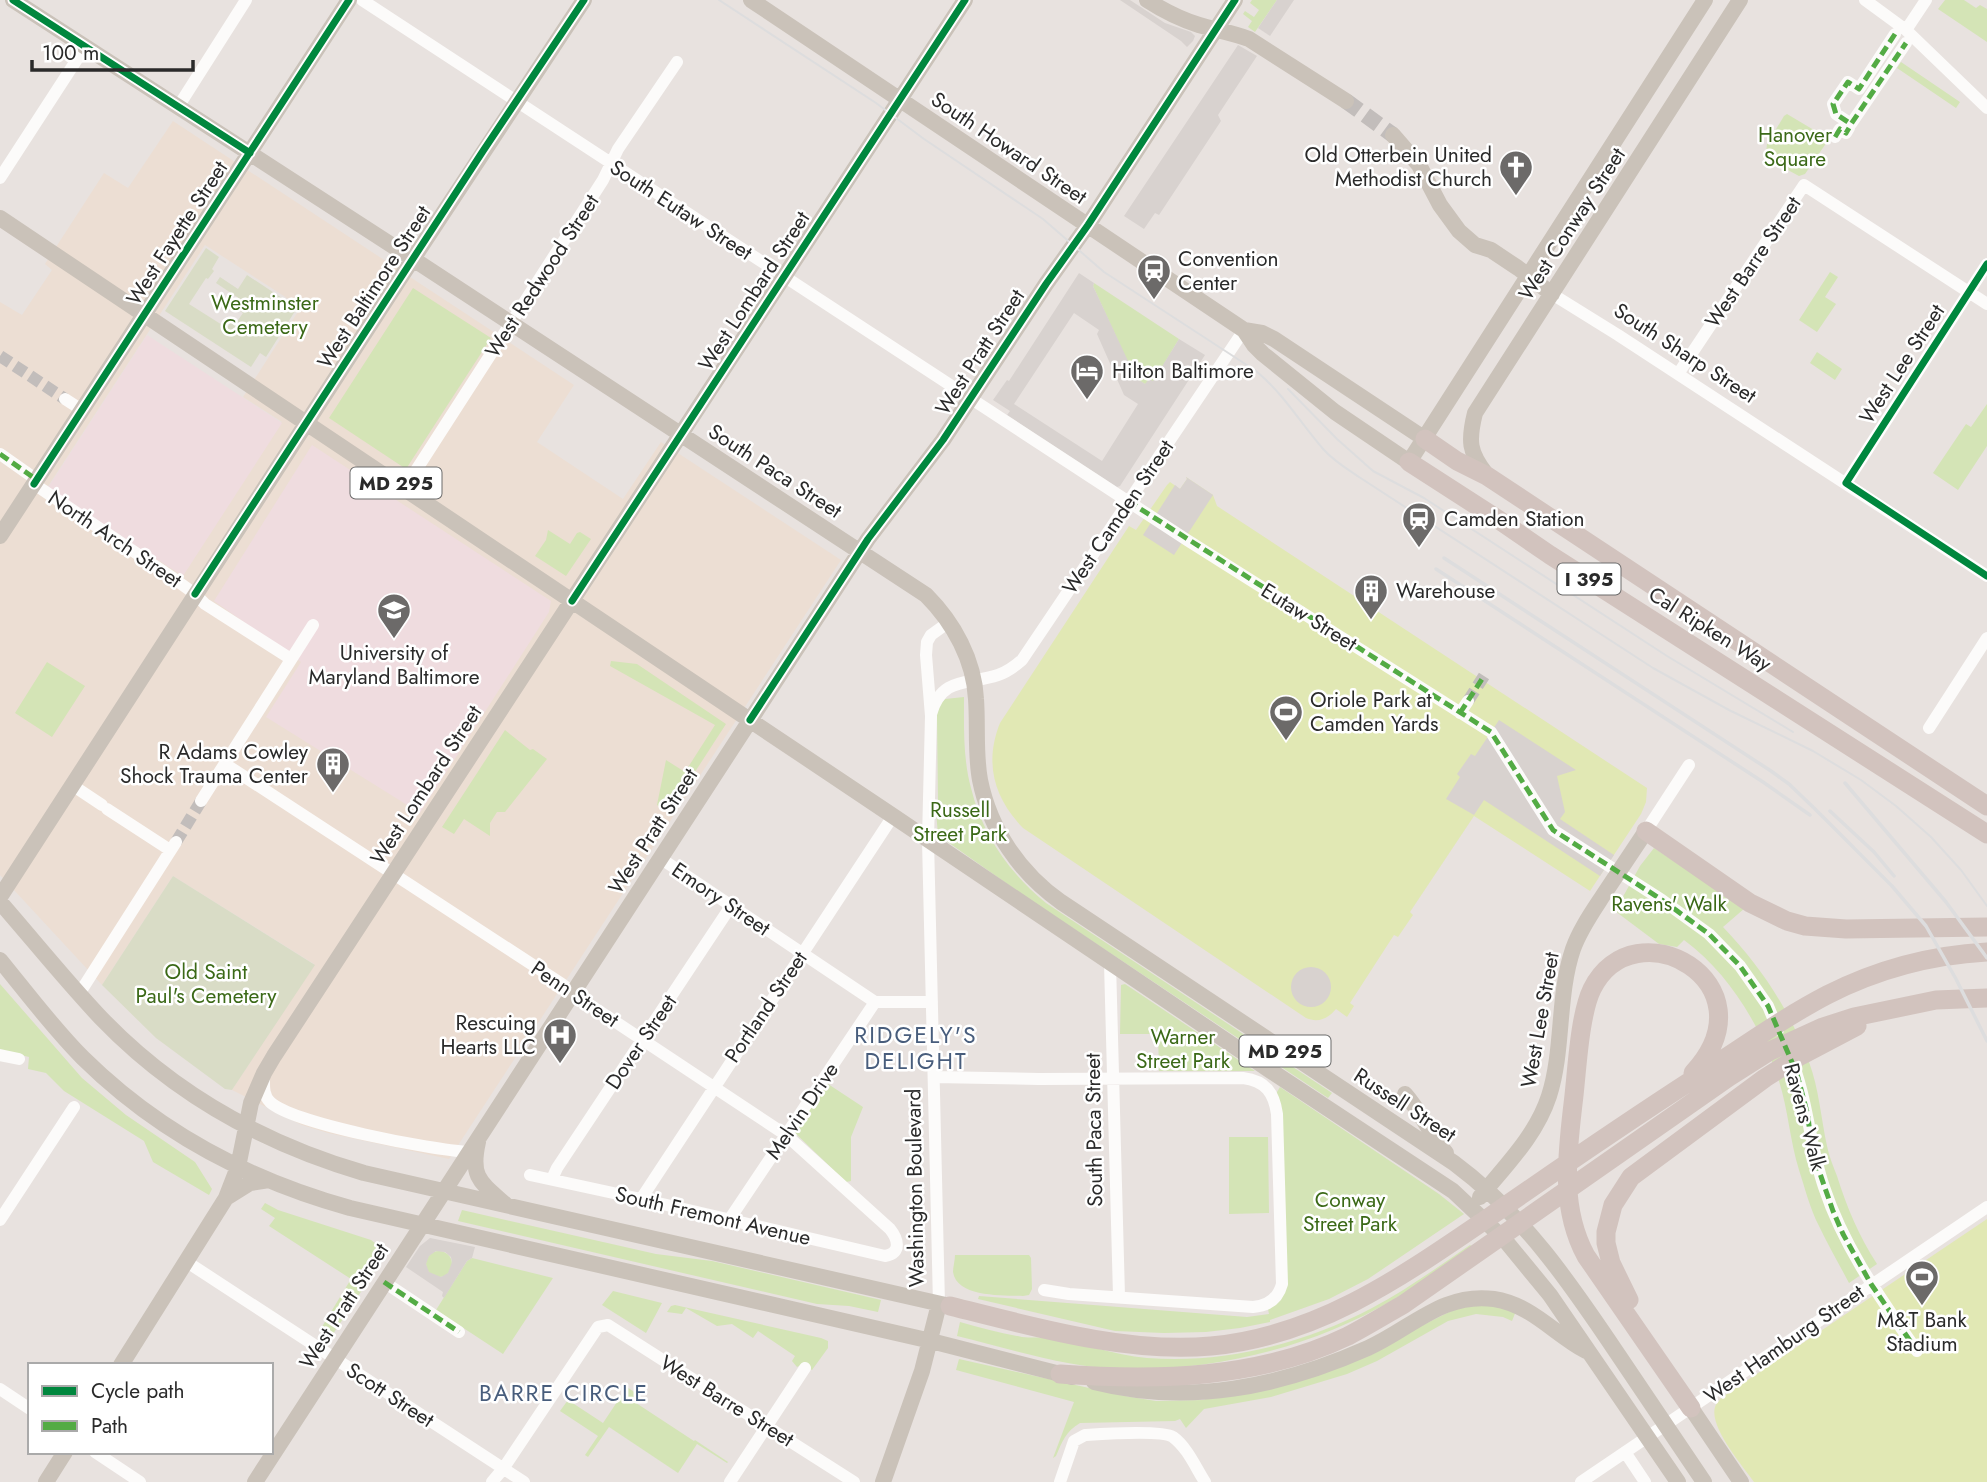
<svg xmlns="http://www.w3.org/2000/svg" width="1987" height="1482" font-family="Jost,sans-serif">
  <rect width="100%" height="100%" fill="#e8e2df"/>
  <path fill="#ecded3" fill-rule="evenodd" d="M173 121 574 385 537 442 623 499 661 442 841 560 449 1159 328 1133 302 1125 232 1090 314 964 173 876 102 985 0 875V302L22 315 52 270 45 264 104 173 128 188ZM205 245 301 307 243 397 282 422 47 488Z"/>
  <path fill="#efdcdf" d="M147 335 282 423 183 576 47 489Z
    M312 445 551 601 549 612 420 813 266 717 301 662 214 601Z"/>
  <path fill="#d4e4b6" d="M1252 0H1277L1255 32 1248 27 1252 21 1243 14 1245 11 1254 17 1259 10 1250 3Z
    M1945 0H1964L1976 8 1980 5 1987 9V42L1938 9Z
    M1901 62 1960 102 1956 108 1897 68Z
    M1787 114 1829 139 1805 174 1799 176 1773 162 1766 153 1767 144 1784 116Z
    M1830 272 1838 277 1825 297 1836 304 1817 332 1799 320Z
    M1094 283 1179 339 1153 382 1145 384 1135 378 1093 286Z
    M413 288 491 338 406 469 329 418Z
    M1817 352 1842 369 1835 380 1810 363Z
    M1987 404V446L1958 490 1933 473 1966 424 1971 427Z
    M548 530 570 544 577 533 580 532 591 539 566 576 535 556 546 540Z
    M611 661 637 664 726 724 669 812 657 805 666 760 685 772 715 725 610 666Z
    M47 662 85 686 52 737 15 713Z
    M964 697C964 728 963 759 971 788 982 834 1010 874 1046 903L1332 1093 1328 1098 1023 895 942 838 938 834 935 801 938 800 937 715 939 706 945 699Z
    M505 730 530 750 533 749 547 759 505 812H497L490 823V836L464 819 454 834 442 827Z
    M1654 848 1745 908 1723 927C1762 968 1789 1009 1809 1062 1819 1089 1821 1118 1827 1146 1829 1156 1833 1166 1837 1176 1847 1208 1859 1236 1877 1264L1849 1283C1839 1264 1828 1245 1819 1226 1810 1209 1805 1188 1799 1170 1790 1141 1788 1109 1779 1081 1761 1027 1730 974 1684 940L1677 947 1659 944 1615 911 1640 866Z
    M0 984 82 1078 126 1115 195 1162 212 1189 209 1195 153 1162 144 1141 64 1091 46 1073 28 1069 29 1057 0 1050Z
    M1125 984 1255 1071H1159L1158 1034H1120L1121 985Z
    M825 1082 863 1107 851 1137V1181L846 1182 793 1131Z
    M1280 1087 1439 1194 1464 1214 1368 1279 1329 1299 1270 1320V1322L1240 1328 1206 1332 1164 1333 1115 1331 978 1299 979 1296 1247 1317 1269 1314 1268 1309 1282 1295 1277 1092Z
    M1229 1137H1268L1269 1213 1229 1214Z
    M265 1203 278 1210 371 1240 380 1247 378 1266 331 1337 320 1330 351 1279 269 1226 275 1218 261 1209Z
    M462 1210 656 1254 712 1261 881 1300 878 1312 849 1306 817 1304 458 1221Z
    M1470 1245 1473 1247C1446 1265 1420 1285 1393 1300 1312 1347 1217 1371 1123 1369 1067 1368 1011 1349 957 1336L960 1322C980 1328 1001 1333 1022 1337 1030 1338 1039 1337 1048 1338 1082 1342 1113 1355 1147 1358 1225 1364 1303 1344 1372 1308 1406 1290 1438 1267 1470 1245Z
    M426 1264a13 13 0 1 1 26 0a13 13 0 1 1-26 0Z
    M955 1255H1029L1031 1258 1032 1289 1029 1295 1023 1296C1004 1295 957 1298 953 1272 953 1267 955 1260 955 1255Z
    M472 1258 553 1278 503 1354 436 1310 467 1261Z
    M613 1291 662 1303 646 1333 602 1305Z
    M675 1305 821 1338 828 1341V1348L812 1370 803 1364 797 1367 792 1361 795 1356 758 1331 753 1338 732 1324 717 1326 686 1308 682 1314 667 1312 671 1306Z
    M1481 1305 1501 1306 1516 1311 1512 1321 1503 1317 1476 1314 1448 1321 1377 1361 1347 1374 1271 1397 1204 1409 1186 1428 1180 1419 1175 1421 1080 1423C1066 1431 1062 1442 1056 1456L1053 1458 1074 1402 956 1370 959 1359 1125 1396 1156 1401 1203 1400 1413 1330 1457 1308Z
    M627 1387 637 1394 633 1401 694 1441 695 1440 728 1462 727 1463 697 1444 678 1473 609 1427 588 1457 585 1455 598 1436 560 1411 568 1400 603 1423Z"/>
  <path fill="#d9dcc6" d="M206 248 219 257 212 269 214 271 208 279 206 278 189 304 227 328 232 320 236 323 243 313 238 309 243 301 216 283 220 277 238 289 247 275 297 308 266 357 260 353 251 367 165 311Z
    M173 876 315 965 232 1090 225 1089 156 1038 102 985Z"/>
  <path fill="#e1e8b4" d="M1186 477 1213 495 1217 506 1647 788 1646 802 1641 814 1590 891 1474 816 1410 912 1413 915 1398 937 1394 935 1350 1003 1354 1006 1347 1017 1336 1009C1328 1019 1318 1023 1306 1018L1023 828C994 798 984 763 1000 723L1129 526 1136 530 1167 485 1170 482 1180 489 1187 479Z
    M1987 1219V1482H1754C1742 1465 1709 1427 1715 1407 1716 1404 1720 1400 1721 1398Z"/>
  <path fill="#d8d2cf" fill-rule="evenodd" d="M1120 0H1130L1165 23 1191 32 1195 36 1193 41 1187 47 1181 41Z
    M1277 0H1294L1270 36 1258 28Z
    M1238 45 1257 56 1218 115 1221 121 1159 215 1155 213 1144 229 1124 216Z
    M1079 273 1094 283 1093 286 1136 378 1145 384 1149 379 1153 381 1179 339 1205 355 1120 486 1117 487 1007 415 1010 411 993 400 1007 380 1009 381ZM1074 313 1099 330 1097 334 1124 395 1138 404 1102 461 1014 404Z
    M1186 477 1213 495 1174 555 1143 535 1175 485 1180 489 1187 479Z
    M1499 720 1576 770 1557 776 1565 812 1560 819 1614 855 1600 876 1484 800 1474 815 1446 799 1460 777 1457 774 1471 754 1475 756Z
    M1291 987a20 20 0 1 1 40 0a20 20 0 1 1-40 0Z
    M430 1238 475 1247 472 1258 467 1261 444 1298 442 1296 443 1292 406 1267 420 1246ZM436 1251 445 1252 451 1257 452 1262 448 1273 441 1277 429 1272 426 1264 429 1256Z"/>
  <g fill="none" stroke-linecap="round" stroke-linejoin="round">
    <path stroke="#c2bdbb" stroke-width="12" stroke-dasharray="12 6" stroke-linecap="butt" d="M0 356 65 399
      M1468 701 1484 676
      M176 842 201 801"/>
    <path stroke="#c2bdbb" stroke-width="16" stroke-dasharray="16 8" stroke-linecap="butt" d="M1346 101 1393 135"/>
    <path stroke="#fcfbfa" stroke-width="12" d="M362 0 1187 540 1491 732 1553 830 1662 900 1709 934 1740 966 1768 1006 1778 1030
      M1865 0 1906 30 1987 108
      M1906 30 1926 0
      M1895 34 1859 89 1848 82 1833 104 1836 114 1851 124 1906 43
      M178 107 246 0
      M1835 137 1840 129 1846 133 1849 128
      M0 178 85 47
      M1552 294 1618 335 1987 576
      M1678 374 1804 185 1987 304
      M65 399 82 410
      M0 454 37 480
      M1846 483 1987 264
      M34 484 173 578 195 594 205 604 291 659
      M404 489 603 180 618 149 677 62
      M1460 713 1468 701
      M931 714C942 676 968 685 998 675 1007 672 1014 667 1022 660L1244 330
      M1929 728 1987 638
      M225 764 562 984 590 1005 786 1135 890 1229C898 1239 902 1253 885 1256L641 1199 530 1175
      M72 785 102 805
      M201 801 313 625
      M107 809 170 850
      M1646 831 1689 765
      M660 858 875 1002H932
      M1110 963 1119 1296
      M79 994 176 842
      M0 1055 19 1059
      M1790 1056C1808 1098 1809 1144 1824 1187 1844 1248 1881 1299 1917 1351
      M264 1077C264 1086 263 1095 270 1102 294 1124 433 1150 468 1152
      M934 1077 1039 1079 1243 1078C1266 1081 1274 1093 1277 1114L1282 1284C1278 1299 1268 1306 1253 1307L1069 1294 1044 1290
      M552 1179 557 1168 731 906
      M641 1199 893 816
      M0 1220 74 1107
      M729 1220 875 1002
      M187 1262 524 1482
      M384 1282 459 1332
      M939 1304 928 840 931 716 926 655 927 642 931 635 949 622
      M0 1389 30 1409
      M95 1452 140 1482
      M1625 1452 1645 1482
      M492 1482 503 1469 598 1327 608 1325 854 1482
      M730 1482 805 1368
      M1060 1482 1074 1441 1085 1435C1101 1434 1162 1430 1173 1437 1187 1447 1196 1468 1205 1482
      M1581 1482 1987 1207"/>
    <path stroke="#cac2b9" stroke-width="16" d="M13 0 413 259 926 595C954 623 974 660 976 699 978 726 975 753 980 780 990 830 1020 873 1061 902L1454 1163C1523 1214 1570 1283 1617 1353 1646 1396 1675 1439 1704 1482
      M751 0 1244 330 1262 333 1274 339 1425 439
      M1147 0C1164 11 1180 19 1199 25 1216 30 1233 33 1249 39L1346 101
      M1393 135 1419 165 1440 205 1459 231 1475 245 1491 250 1518 268 1552 294
      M0 218 893 816 1271 1071 1453 1191 1504 1239 1550 1295 1678 1482
      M1244 330 1254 345 1263 354 1335 412 1409 462 1705 0
      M1486 474C1469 452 1468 441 1475 413L1740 0
      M0 536 349 0
      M0 897 403 274 584 0
      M0 902C34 941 66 981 101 1018 174 1094 265 1144 364 1173L950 1306
      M0 960C27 993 53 1028 83 1058 158 1132 249 1180 350 1208L931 1341 1072 1377
      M1405 1094C1421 1112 1430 1134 1446 1153
      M478 1142C470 1177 480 1182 506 1205
      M1480 1197C1505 1166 1536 1136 1549 1096 1564 1049 1557 996 1573 949 1580 929 1593 911 1604 894 1618 873 1632 852 1646 831
      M226 1198 250 1183 269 1180
      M121 1365 226 1198 238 1167 251 1103 264 1073 274 1056 965 0
      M1094 1382C1189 1406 1280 1387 1368 1348 1412 1328 1443 1292 1494 1299 1532 1305 1554 1334 1586 1351
      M1691 1408 1741 1482
      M46 1482 65 1452
      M255 1482 868 539 943 440 1046 284 1088 225 1235 0
      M883 1482 922 1371 939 1304"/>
    <path stroke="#d2c3be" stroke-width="19" d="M1425 439 1457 461 1487 476 1987 806
      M1409 462 1499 520 1550 555 1987 834
      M1646 831 1750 903 1787 921 1805 926 1846 929 1987 927
      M1629 1300 1611 1263 1606 1243V1232L1613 1205 1631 1177 1765 1078 1800 1056 1857 1026
      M950 1306C1031 1326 1127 1354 1211 1346 1317 1336 1400 1278 1485 1220 1554 1172 1624 1124 1695 1078 1738 1050 1781 1019 1827 995 1876 970 1932 955 1987 952
      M1060 1374C1157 1381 1259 1379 1348 1336 1367 1326 1385 1315 1404 1304L1729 1077 1770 1051 1823 1027 1854 1017 1936 1000 1987 998
      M1691 1408 1586 1256C1560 1208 1567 1156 1573 1104 1577 1073 1579 1016 1592 989 1634 904 1776 983 1693 1073"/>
    <path stroke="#ddddde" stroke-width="2" d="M719 0 876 103 924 139 1043 219 1104 272 1256 371C1284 394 1301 424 1324 450 1334 461 1347 469 1359 477L1653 668 1729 710 1813 751 1861 780 1896 806 1931 837 1961 870 1987 906
      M1288 389 1337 439 1373 471 1424 498 1667 656 1793 732"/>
    <path stroke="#ddddde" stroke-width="3.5" d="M1444 558 1771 771 1789 784 1814 808 1892 886 1926 926 1956 979 1987 1041
      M1436 569 1763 782 1810 815
      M1845 783 1946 902 1987 958
      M1830 811 1874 852 1894 876"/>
    <path stroke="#53ab44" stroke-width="5" stroke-dasharray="10 5" stroke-linecap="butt" d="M1895 34 1859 89 1848 82 1833 104 1836 114 1851 124 1906 43
      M1835 137 1840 129 1846 133 1849 128
      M0 454 37 480
      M1128 501 1491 732 1553 830 1662 900 1709 934 1740 966 1768 1006 1797 1074 1808 1116 1811 1144 1817 1165 1833 1211 1843 1234 1871 1284 1917 1351
      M1460 713 1484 676
      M384 1282 459 1332"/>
    <g stroke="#fff" stroke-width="11">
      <path id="cycleway" d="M13 0 250 153
        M1987 264 1846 483 1987 576
        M34 484 349 0
        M195 594 483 151 584 0
        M572 601 965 0
        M750 720 868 539 943 440 1046 284 1088 225 1235 0"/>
    </g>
    <use href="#cycleway" stroke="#00873e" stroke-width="7"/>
  </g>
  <defs>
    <g id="church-pin" transform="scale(1.75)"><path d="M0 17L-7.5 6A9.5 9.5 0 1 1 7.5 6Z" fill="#6c6a69" stroke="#fff"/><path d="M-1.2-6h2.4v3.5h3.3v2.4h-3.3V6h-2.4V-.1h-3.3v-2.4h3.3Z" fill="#fff"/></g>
    <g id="station-pin" transform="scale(1.75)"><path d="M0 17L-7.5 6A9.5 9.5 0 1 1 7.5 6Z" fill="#6c6a69" stroke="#fff"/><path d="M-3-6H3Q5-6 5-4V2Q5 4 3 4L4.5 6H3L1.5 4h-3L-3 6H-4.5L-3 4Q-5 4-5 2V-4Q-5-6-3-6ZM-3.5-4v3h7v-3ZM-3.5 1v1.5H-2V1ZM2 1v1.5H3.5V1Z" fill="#fff"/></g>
    <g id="hotel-pin" transform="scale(1.75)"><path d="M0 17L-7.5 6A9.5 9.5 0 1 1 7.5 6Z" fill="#6c6a69" stroke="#fff"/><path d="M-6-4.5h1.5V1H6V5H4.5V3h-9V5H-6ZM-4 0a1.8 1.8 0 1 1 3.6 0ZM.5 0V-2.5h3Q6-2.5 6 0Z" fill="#fff"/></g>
    <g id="building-pin" transform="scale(1.75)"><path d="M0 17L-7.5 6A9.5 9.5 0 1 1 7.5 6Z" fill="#6c6a69" stroke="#fff"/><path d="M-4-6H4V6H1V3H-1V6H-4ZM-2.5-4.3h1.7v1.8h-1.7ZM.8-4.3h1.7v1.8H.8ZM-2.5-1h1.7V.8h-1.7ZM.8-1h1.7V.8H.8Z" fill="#fff"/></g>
    <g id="university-pin" transform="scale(1.75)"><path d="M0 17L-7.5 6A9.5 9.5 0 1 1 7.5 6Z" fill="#6c6a69" stroke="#fff"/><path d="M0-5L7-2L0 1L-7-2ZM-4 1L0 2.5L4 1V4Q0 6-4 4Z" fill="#fff"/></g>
    <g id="stadium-pin" transform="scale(1.75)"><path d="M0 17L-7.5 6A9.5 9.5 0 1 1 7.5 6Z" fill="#6c6a69" stroke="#fff"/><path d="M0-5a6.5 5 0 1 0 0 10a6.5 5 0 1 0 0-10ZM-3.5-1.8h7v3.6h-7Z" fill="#fff"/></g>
    <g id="hospital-pin" transform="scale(1.75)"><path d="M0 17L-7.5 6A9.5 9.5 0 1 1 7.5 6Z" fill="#6c6a69" stroke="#fff"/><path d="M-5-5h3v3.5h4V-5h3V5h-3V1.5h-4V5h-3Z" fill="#fff"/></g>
  </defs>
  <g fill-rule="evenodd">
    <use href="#church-pin" x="1516" y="167"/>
    <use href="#station-pin" x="1154" y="271"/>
    <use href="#hotel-pin" x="1087" y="371"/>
    <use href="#station-pin" x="1419" y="519"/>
    <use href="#building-pin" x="1371" y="591"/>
    <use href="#university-pin" x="394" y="610"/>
    <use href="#stadium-pin" x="1286" y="712"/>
    <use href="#building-pin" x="333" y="764"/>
    <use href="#hospital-pin" x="560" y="1035"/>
    <use href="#stadium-pin" x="1922" y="1277"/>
  </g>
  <g text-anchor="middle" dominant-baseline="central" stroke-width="5" stroke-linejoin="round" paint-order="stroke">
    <g fill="#fff" stroke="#6a6a6a" stroke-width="2">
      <rect x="350.5" y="467.5" width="91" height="31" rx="5"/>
      <rect x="1557.5" y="563.5" width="63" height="31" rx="5"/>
      <rect x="1239.5" y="1035.5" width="91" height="31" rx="5"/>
    </g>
    <g font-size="19" font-weight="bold" fill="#2a2a2a">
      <text x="396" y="483">MD 295</text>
      <text x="1589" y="579">I 395</text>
      <text x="1285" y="1051">MD 295</text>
    </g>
    <g font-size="21" fill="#3b6917" stroke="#fff">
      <text x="1795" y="135">Hanover<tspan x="1795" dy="24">Square</tspan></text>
      <text x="265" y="303">Westminster<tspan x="265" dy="24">Cemetery</tspan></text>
      <text x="960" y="810">Russell<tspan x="960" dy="24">Street Park</tspan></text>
      <text x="1669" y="904">Ravens' Walk</text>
      <text x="206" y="972">Old Saint<tspan x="206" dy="24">Paul's Cemetery</tspan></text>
      <text x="1183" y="1037">Warner<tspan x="1183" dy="24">Street Park</tspan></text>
      <text x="1350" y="1200">Conway<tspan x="1350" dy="24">Street Park</tspan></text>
    </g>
    <g font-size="21" fill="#2a2a2a" stroke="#fff">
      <text transform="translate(1009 148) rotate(34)">South Howard Street</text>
      <text transform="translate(681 210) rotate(33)">South Eutaw Street</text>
      <text transform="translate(1572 224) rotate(-57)">West Conway Street</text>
      <text transform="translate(177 233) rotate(-57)">West Fayette Street</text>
      <text transform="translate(1753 262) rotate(-56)">West Barre Street</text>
      <text transform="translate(542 276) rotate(-57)">West Redwood Street</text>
      <text transform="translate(374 287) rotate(-57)">West Baltimore Street</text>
      <text transform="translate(754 291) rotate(-57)">West Lombard Street</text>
      <text transform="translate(980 352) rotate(-57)">West Pratt Street</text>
      <text transform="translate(1685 353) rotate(33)">South Sharp Street</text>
      <text transform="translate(1902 364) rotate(-57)">West Lee Street</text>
      <text transform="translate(775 471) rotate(33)">South Paca Street</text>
      <text transform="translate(1118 517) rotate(-56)">West Camden Street</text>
      <text transform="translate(115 539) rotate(34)">North Arch Street</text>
      <text transform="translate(1309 617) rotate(32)">Eutaw Street</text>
      <text transform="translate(1710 629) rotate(32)">Cal Ripken Way</text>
      <text transform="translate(426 785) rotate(-57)">West Lombard Street</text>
      <text transform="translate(653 831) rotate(-57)">West Pratt Street</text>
      <text transform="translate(721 899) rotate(34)">Emory Street</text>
      <text transform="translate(575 994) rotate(34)">Penn Street</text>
      <text transform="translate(766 1007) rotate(-56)">Portland Street</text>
      <text transform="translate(1540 1020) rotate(-80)">West Lee Street</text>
      <text transform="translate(641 1042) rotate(-56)">Dover Street</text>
      <text transform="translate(1405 1105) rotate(33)">Russell Street</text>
      <text transform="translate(802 1111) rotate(-56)">Melvin Drive</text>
      <text transform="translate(1805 1117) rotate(75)">Ravens Walk</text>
      <text transform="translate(1094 1130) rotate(-91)">South Paca Street</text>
      <text transform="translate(915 1188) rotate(-91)">Washington Boulevard</text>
      <text transform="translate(713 1216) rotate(13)">South Fremont Avenue</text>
      <text transform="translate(344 1306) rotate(-57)">West Pratt Street</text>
      <text transform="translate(1784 1344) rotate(-35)">West Hamburg Street</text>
      <text transform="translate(390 1395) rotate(33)">Scott Street</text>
      <text transform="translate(727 1401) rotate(32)">West Barre Street</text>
    </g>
    <g font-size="21" fill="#2a2a2a" stroke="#fff" text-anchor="start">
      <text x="1492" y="155" text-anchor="end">Old Otterbein United<tspan x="1492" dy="24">Methodist Church</tspan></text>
      <text x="1178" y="259">Convention<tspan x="1178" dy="24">Center</tspan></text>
      <text x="1112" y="371">Hilton Baltimore</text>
      <text x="1444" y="519">Camden Station</text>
      <text x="1396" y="591">Warehouse</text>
      <text x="394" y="653" text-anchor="middle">University of<tspan x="394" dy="24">Maryland Baltimore</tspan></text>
      <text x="1310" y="700">Oriole Park at<tspan x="1310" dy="24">Camden Yards</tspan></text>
      <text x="308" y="752" text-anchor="end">R Adams Cowley<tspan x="308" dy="24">Shock Trauma Center</tspan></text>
      <text x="536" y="1023" text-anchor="end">Rescuing<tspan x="536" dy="24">Hearts LLC</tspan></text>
      <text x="1922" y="1320" text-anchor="middle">M&amp;T Bank<tspan x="1922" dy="24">Stadium</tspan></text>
    </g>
    <g font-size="23" letter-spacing="2" fill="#485d7c" stroke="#fff">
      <text x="916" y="1035">RIDGELY'S<tspan x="916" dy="26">DELIGHT</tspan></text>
      <text x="564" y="1393">BARRE CIRCLE</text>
    </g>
  </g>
  <rect x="28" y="1363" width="245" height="91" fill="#ffffff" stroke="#aaaaaa" stroke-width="2"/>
  <rect x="42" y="1386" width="35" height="10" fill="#00873e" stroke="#aaaaaa" stroke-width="2"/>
  <text x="91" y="1398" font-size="21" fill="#2a2a2a">Cycle path</text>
  <rect x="42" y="1421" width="35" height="10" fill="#53ab44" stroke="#aaaaaa" stroke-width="2"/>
  <text x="91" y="1433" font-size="21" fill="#2a2a2a">Path</text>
  <path d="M32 60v10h161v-10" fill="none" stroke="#2a2a2a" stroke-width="3.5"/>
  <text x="42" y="60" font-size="21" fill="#2a2a2a" stroke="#ffffff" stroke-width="5" paint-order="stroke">100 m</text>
</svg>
